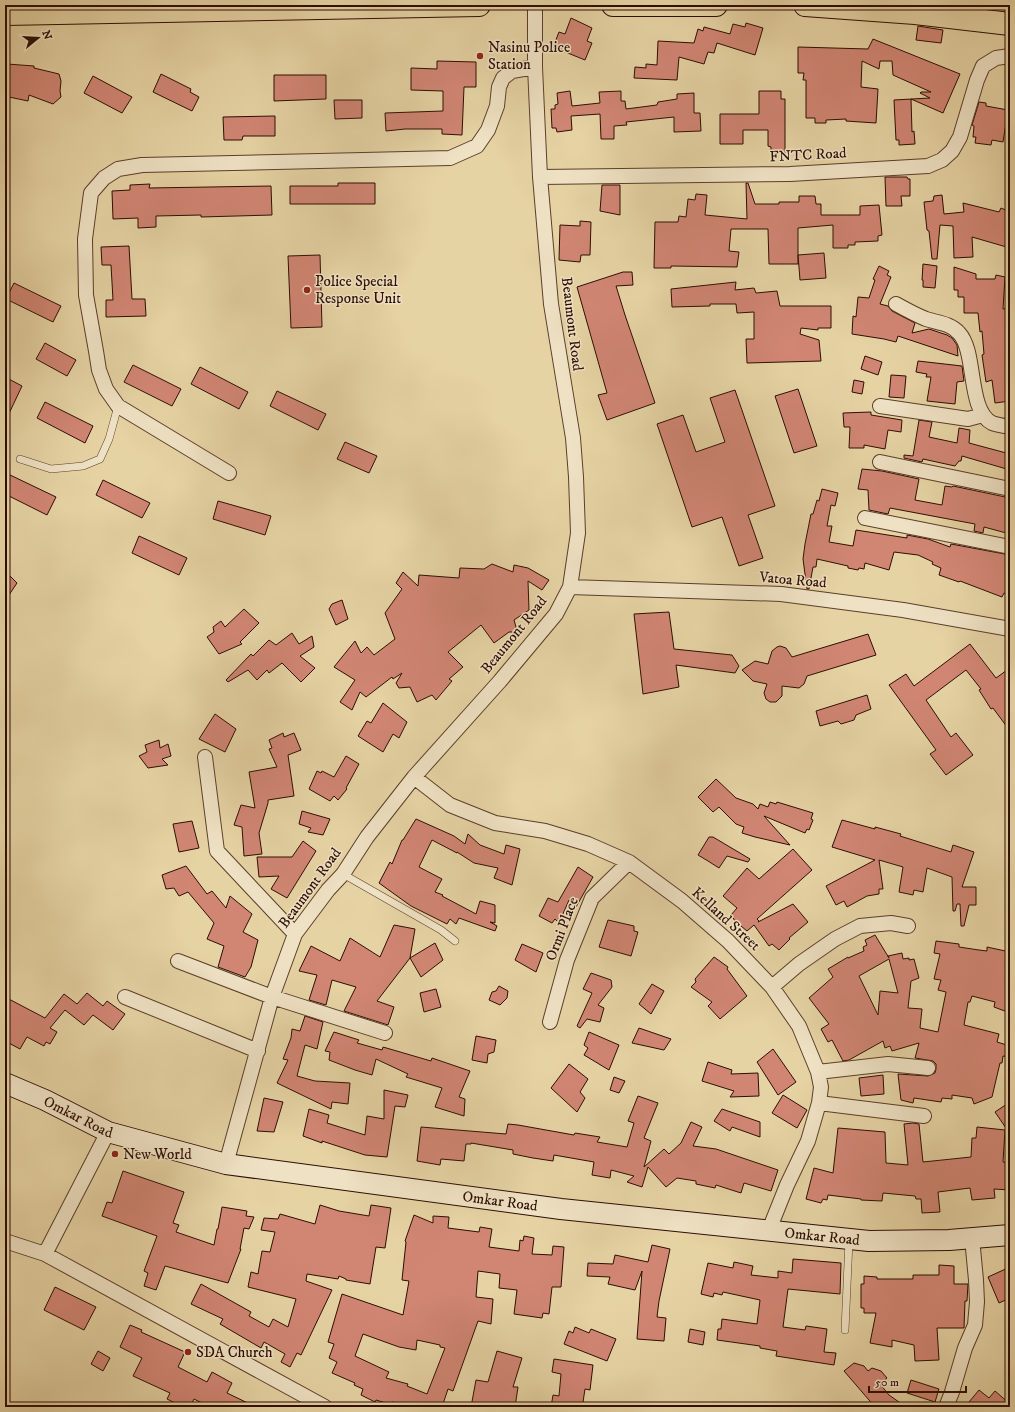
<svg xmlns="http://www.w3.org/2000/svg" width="1015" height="1412" font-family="'IM FELL DW Pica',serif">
  <rect width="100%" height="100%" fill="#e6d3a4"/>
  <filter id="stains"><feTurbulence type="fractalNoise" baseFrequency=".005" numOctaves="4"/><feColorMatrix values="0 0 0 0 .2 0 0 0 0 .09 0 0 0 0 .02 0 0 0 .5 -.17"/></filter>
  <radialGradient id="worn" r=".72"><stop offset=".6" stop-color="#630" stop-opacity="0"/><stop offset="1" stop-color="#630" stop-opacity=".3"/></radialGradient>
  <path fill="#d18674" stroke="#2d0d02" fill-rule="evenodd" d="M571 18 592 28 587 41 592 43 585 60 553 47 559 32 565 34Z
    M746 23 763 28 755 55 717 43 714 53 708 52 704 64 679 57 677 80 634 78 635 67 646 68V64L657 65 658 41 694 43 698 29 703 31 704 27 730 34 733 24 745 27Z
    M918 26 943 30 941 43 916 40Z
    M873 39 960 74 943 113 911 99 912 132 914 131 915 144 899 145V140H896L894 100 930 98 920 93 921 92H931L893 75 892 61H880L879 69 862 61 861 87 878 89 876 123 846 121V119L826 120V123H815V118H806V80H803L804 73H798V47L868 49Z
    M437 61 476 62V87H464L462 135 442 134V129H405L386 131 385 113 443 111V91L411 90V68L437 69Z
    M7 64 34 66V68L59 74 61 81 60 91 61 97 53 104 29 95 28 101 9 97Z
    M161 74 191 89 190 92 199 97 192 111 153 92Z
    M274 75H326V99L274 101Z
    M93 76 132 97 122 113 84 93Z
    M570 91 572 106 600 103 599 92 621 91V101H625L626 109 657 105 658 102 677 99V94L694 93V113H700L701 131 674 132V117L626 122 627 125 614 126V139H601L600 114 571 116 572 130 557 132 556 128H552L551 109H555V105L558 104 557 93Z
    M759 91H781V99H785V153H771V147L768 146V130H743V144H720V114H759Z
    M334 100H362V118L335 119Z
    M979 102 986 103V106L1008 110 1003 142 992 140 991 145 975 143 976 137H973L974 126 972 125Z
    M275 116V136H243L242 140H224L223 117Z
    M885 177H907L908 179H910V196H901L902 206H886Z
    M338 183H375V204H290V186H338Z
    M746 183H748L755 204H779V202H799V196H815L816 204H821V215H860V206L879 205 882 235 878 236V241L855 242V245H848V248H833V225L798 228V264H769L768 229H731L729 251 739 252 737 267 671 266V268H654L655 222H678L679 216 686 217 688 199 695 200 696 194 707 195 705 215 747 219Z
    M150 184 149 188 271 186 272 215 201 217V215L156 216V227L138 228V218L113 219 112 191 130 190V185Z
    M602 185H620V215L600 211Z
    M942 195 944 214 964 212 963 203 999 212 1001 208 1010 212V248L972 237 973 257 954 258 953 226 940 225 937 259H932L929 231 927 230 924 202 933 201 934 196Z
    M580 221 591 222 590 255H581L580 262 559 260 560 225 580 226Z
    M129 246 132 299H145L146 316 106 317V300H113L111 265H102L101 247Z
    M824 253 826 278 800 280 798 255Z
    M320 255 322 327 291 328 288 256Z
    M923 264 937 266 935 288 923 287V280H922Z
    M879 266 889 271 887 275 891 277 880 304 888 306 892 311 915 323 912 333 929 329 947 335 952 338 957 345 958 356 898 336 896 342 884 339 852 334 853 316 856 317 858 297 869 298 875 280 873 279Z
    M954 267 976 274V279H995L996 275 1005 277 1003 309 1010 308V401L995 403 992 380 986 382 982 355 984 354 982 331 980 332 978 313H964V297H958V290H954Z
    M623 272H632L633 285 616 286 625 315 655 403 607 420 598 395 607 393 577 287Z
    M736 282 735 290 754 288 756 293 777 291 780 306H831V328H818V330L801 328 800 334 819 340 821 361 747 363 746 339H754V312L737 313 736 304H710V306L672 307 671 289Z
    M14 283 61 306 53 322 6 299Z
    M45 343 76 360 67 376 36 359Z
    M865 356 882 362 878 375 861 369Z
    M918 361 962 366 964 381 957 382 955 404 927 401 931 377H926L927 374 916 372Z
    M133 365 181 389 172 406 124 382Z
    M200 367 248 392 239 409 191 384Z
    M891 375 906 376 904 398 889 397Z
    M5 377 22 386 5 422Z
    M854 380 864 382 862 394 852 392Z
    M798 389 817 446 794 453 775 396Z
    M735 390 775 506 748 515 763 558 739 566 722 517 692 527 657 424 683 415 696 452 725 442 710 398Z
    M277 391 326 414 318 430 270 406Z
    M45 402 93 426 85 443 37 418Z
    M871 412V415L902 420 901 432 888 430 885 449 864 445V448H849L850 427H844L843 413Z
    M919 420 932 422 929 437 957 443 959 428 970 430 969 443 1010 454V470L962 456 961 461H959L955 466 923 459 922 462 904 458V455L913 456Z
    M345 442 377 456 369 473 337 459Z
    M862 469 882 471 919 479 915 500 942 505 945 486 952 487 953 486 1010 498V534L984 527 983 533 974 531 975 524 890 508 888 514 869 510 868 490 858 489Z
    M8 474 56 497 47 515 5 494V480Z
    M103 480 150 503 142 518 96 495Z
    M822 489 838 493 835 506 831 505 827 526H832L829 542 853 546 856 530 907 538V535L928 539 950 547 951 544 1010 555V595L1004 593 1002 597 960 581 959 582 939 575 941 568 932 564 933 562 918 555 894 552 889 570 865 563 864 569 859 568 858 570 848 568V566L817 559 816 567H813L809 589H807L803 559 805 544 811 514H813L817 500 819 501Z
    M218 501 271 516 265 535 213 519Z
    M139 536 187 558 179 575 132 553Z
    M492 564 513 572 514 565 528 568 549 580 542 590 528 581 529 610 514 620 516 627 514 632H509L494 643 481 625 448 652 463 667 449 679 452 681 436 700 432 695 417 702 410 687 399 688 396 683 402 673 393 679 392 677 366 697 360 692 352 710 340 702 355 680 334 667 355 641 361 653 367 647 374 655 395 639 385 613 402 589 396 583 403 572 418 586 419 575 459 578 460 568 484 569Z
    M5 571 17 583 5 601Z
    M342 600 348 619 336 625 329 609 332 604Z
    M244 609 259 623 240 642 242 644 219 654 207 637 214 632 213 627 221 621 225 627Z
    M669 612 674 649 732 655 739 666 735 673 676 665 679 687 643 694 634 614Z
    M292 633 299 644 312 636 314 647 300 656 315 668 301 682 282 663 269 673 267 670 257 680 248 670 228 682 226 680 251 654 253 656 269 640 276 645Z
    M868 634 876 655 807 676 804 684 799 688 782 686V696L776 702H770L766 699 764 693 767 684 753 681 742 670 755 661 768 664 772 651 777 647 780 646 786 648 792 657Z
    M970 644 996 678 1010 668V731L993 708 991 709 979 690 981 689 966 670 926 700 951 737 956 733 973 755 946 775 930 754 936 750 889 685 906 674 914 686Z
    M867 695 871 709 856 715 854 720 841 724 838 721 820 726 816 711Z
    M383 703 407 722 399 738 393 734 383 752 358 736 367 721 371 723Z
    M215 714 236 729 225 752 199 739Z
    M283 733 284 737 294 733 301 750 288 755 294 796 268 800V803L259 833 262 854 244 856 242 827 234 825 241 805 255 808 249 772 277 767 269 749 272 748 269 740Z
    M159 740 160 748 168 744 171 756 162 759 168 765 148 768 139 756 147 752 145 745Z
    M346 756 359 764 346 788 347 789 338 800 334 796 330 801 309 789 317 771 321 773 322 771 334 777Z
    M716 779 736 798 753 804 758 809 760 804 768 807 770 802 776 804 777 802 813 813 811 819 813 820 809 830 807 829 805 833 764 816 790 845 755 837 742 833 744 827 736 824 719 807 713 812 698 797Z
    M302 811 330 819 323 835 308 832 311 828 299 824Z
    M416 819 454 836 465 844 468 834 480 845 504 854 506 845 520 849 512 885 494 878 498 868 474 863 457 852V853L432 840 419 867 442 879 435 892 443 895 442 896 476 914 480 901 495 905V923L490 922 497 926 495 931 459 918 456 924 450 919 447 924 411 906 379 883 390 862 392 864 402 840H403Z
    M842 820 875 829V827L901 834 900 836 951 852 953 845 974 852 962 887H976V905H969L964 926H961L960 904H957L955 911H953L952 877 927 868 923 892 914 890 913 895 899 892 903 867 879 860 883 889H879V894L867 896 847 907 844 901 836 905 826 886 875 860 832 847Z
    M192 821 199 848 179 852 173 824Z
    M709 837H713L750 859 748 862 727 856 719 868 708 861 698 855Z
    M303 841 316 851 287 898 271 889 279 876 259 877 257 857H292Z
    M793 849 812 870 757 919 759 921 758 922 793 904 808 922 789 938 790 939 779 950 772 944 769 946 754 925 747 931 735 921 731 915 737 908 723 896 747 868 759 879Z
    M186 866 207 894 212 891 226 908 230 896 252 914 243 932 258 940 251 967 245 977 218 967 224 946 207 939 214 923 188 892 179 896 174 888 166 889 162 875Z
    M578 867 593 877 576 907 569 900 559 923 555 919 552 923 539 916 548 898 558 902Z
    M608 920 634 926V931L638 932 631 956 599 947Z
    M394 925 415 929 410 958 435 943 443 960 421 977 410 958 377 1001 394 1007 388 1025 344 1011 356 987 332 980 326 1005 309 1000 317 975 299 971 311 946 340 961 350 938 380 957Z
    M875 935 889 958 888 956 902 953 903 959 909 958V960L914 959 919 978 911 981 908 1008 922 1009 920 1028 938 1032 946 992 938 990 941 980 934 979 940 954 934 953 936 941 959 944V947L979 950 987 951V947L1010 952V1013L994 1007 995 1002 972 996 970 1002H968L964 1025 999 1034 997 1042 1010 1046V1057L1003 1056 1002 1063H1000L992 1097 974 1104 972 1098 952 1095V1099L942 1098 941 1102 914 1098 913 1103 901 1100 898 1074 928 1076 935 1073 936 1069V1064L933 1061 915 1058 919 1043 892 1051 890 1046 885 1048 883 1041 849 1060 843 1061 832 1040 828 1042 821 1029 829 1024 809 998 833 977 828 969 848 957V958L864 951 863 947 867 945 865 940ZM889 959 898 993 880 991 878 1015 859 976Z
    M522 944 543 953 536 972 515 960Z
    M714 957 728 967 727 969 747 996 720 1019 708 1006 712 1002 691 987 696 982 695 979Z
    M591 973 611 980 612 987 598 1005 604 1008 600 1022 587 1019 580 1028 577 1026 592 993 583 989Z
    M652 984 664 991 651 1014 639 1004Z
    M499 986 508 991 507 998 500 1005 489 1000 492 992 496 991Z
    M436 989 441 1007 424 1012 420 993Z
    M87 993 103 1006 107 1001 125 1014 113 1030 93 1015 84 1025 65 1010 50 1028 57 1032 50 1044 46 1042 44 1046 27 1037 20 1049 5 1041V997L45 1018 64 994 77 1004Z
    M305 1016 323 1022 317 1049 305 1045 297 1076 315 1081 350 1083 348 1104 332 1102 331 1109 277 1083 288 1060 283 1059 291 1038 292 1029 300 1031Z
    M639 1028 671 1039 664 1050 632 1043Z
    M334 1032 359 1040 357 1043 382 1050 383 1047 431 1061 432 1058 470 1071 459 1097 465 1099 464 1116 435 1107 442 1088 406 1077 408 1074 376 1059 372 1075 355 1070 329 1060 330 1052 325 1051Z
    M589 1032 619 1045 609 1070 584 1055 588 1048 584 1045Z
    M476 1036 496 1040 494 1052 488 1054 487 1063 472 1060Z
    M773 1049 796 1082 778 1095 757 1062Z
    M708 1062 732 1070 731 1074 758 1073 759 1096 730 1097 734 1091 702 1081Z
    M569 1064 588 1079 580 1092 585 1098 577 1112 551 1088Z
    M883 1075 884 1094 861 1096 859 1078Z
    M614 1077 625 1081 619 1093 610 1090Z
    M384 1090 408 1095 405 1107 395 1106 387 1157 365 1155 322 1141V1143L303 1136 309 1109 329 1115 327 1123 365 1135 367 1116 384 1119Z
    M783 1095 807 1110 797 1128 772 1113Z
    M638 1096 658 1103 644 1138 651 1141 644 1167 664 1149 669 1154 681 1143 691 1122 702 1127 693 1146 716 1149 778 1170 771 1191 744 1183 741 1193 716 1185 715 1188 696 1184V1181L677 1178 666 1187 648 1167 642 1187 627 1182 634 1176 611 1170 610 1178 592 1175 594 1162 554 1155 553 1161 533 1158 513 1154V1150L471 1143V1144H466L464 1161 441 1159 440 1165 417 1161 421 1127 506 1134 508 1124 518 1125 574 1135 575 1133 600 1137 597 1142 627 1147 634 1123 628 1121Z
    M264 1098 283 1102 274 1132 257 1131Z
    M1010 1102V1134L995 1112Z
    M722 1109 760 1122V1137L732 1127 730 1131 714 1121Z
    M913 1123 919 1124 923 1162 971 1157 972 1138H976L977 1127 1005 1130 1003 1162 1010 1163V1190L994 1189 995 1198 972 1200 970 1188 938 1192 940 1212 922 1213 921 1199H916L915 1196 883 1193 882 1201 861 1200V1199L828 1195 827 1200 823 1199 821 1203 806 1199 814 1168 833 1173 838 1128 885 1132 886 1163 908 1165 904 1124Z
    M123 1171 184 1192 173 1223 179 1225 176 1232 214 1245 217 1229H218L222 1207 247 1211 246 1216 254 1217 249 1229 244 1228 240 1249H241L228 1283 165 1266 156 1290 144 1286 148 1273 144 1271 157 1236 102 1216 107 1202 112 1203Z
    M320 1205 339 1211 369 1216 371 1205 391 1208 385 1248 376 1247 370 1284 346 1280V1279L339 1276 338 1279 307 1274 306 1281 332 1290 301 1355 297 1353 290 1367 281 1362 285 1354 264 1342 261 1348 220 1324 223 1319 191 1304 201 1284 251 1312 249 1316 269 1327 273 1319 288 1327 296 1299 248 1287 251 1272 258 1274 262 1251 270 1252 275 1232 261 1230 264 1218 278 1219 280 1214 315 1224Z
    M414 1215 433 1223V1216L449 1217 448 1228 479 1232 480 1227 492 1229 489 1247 519 1251 520 1240 523 1241 524 1236 534 1238 532 1254 552 1255 553 1246 564 1247 561 1287H552L549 1314 543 1313 542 1318 514 1314 517 1290 499 1288 500 1274 478 1271 476 1297 493 1299 491 1324 478 1321 453 1391 448 1389 442 1407H412L392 1402V1405L376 1400 375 1402 361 1395 363 1389 354 1385 355 1383 332 1373 337 1362 329 1358 334 1344 328 1342 342 1294 403 1315 409 1281 402 1280 406 1242 405 1241ZM363 1334 399 1347 416 1350 417 1340 440 1345V1347L445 1348 427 1394 407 1386 408 1384 386 1378 389 1372 355 1356Z
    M652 1245 670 1249 659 1301 657 1317 666 1318 664 1341 637 1339 642 1271 635 1290 608 1284 610 1277 587 1276 588 1263 613 1264 615 1255 648 1262Z
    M793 1259 841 1263 840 1294 788 1289 783 1327 805 1330 806 1326 827 1329 824 1352 836 1353 834 1365 776 1356 777 1351 760 1348V1346L717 1340 718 1329H721L722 1319 757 1324 760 1300 723 1292 722 1295 714 1293 713 1297 701 1294 708 1263 733 1268 734 1262 753 1266 751 1275 778 1278V1271L792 1273Z
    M939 1265 954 1266V1284H968L967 1301H965L964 1328H937L939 1360 915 1361 914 1345 892 1340V1347L870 1343 876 1313H864V1308H861V1284H864V1276L877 1277V1279H913V1275H939Z
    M1010 1267V1298L999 1303 988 1277Z
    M55 1287 96 1307 84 1330 44 1310Z
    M130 1325 142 1330 141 1332 185 1352 178 1367 207 1382 212 1372 232 1383 227 1393 256 1407H210L194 1399 190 1407H183L167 1399 170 1393 133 1376 142 1358 120 1347Z
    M575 1327 589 1333 591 1329 616 1339 607 1361 564 1344 569 1331 573 1333Z
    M690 1329 705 1332 703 1345 688 1342Z
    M98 1351 110 1358 103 1371 91 1364Z
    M497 1351 522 1358 513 1387H518L515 1407H471L476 1380 488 1382Z
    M554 1359 593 1365 590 1390 585 1389 583 1402 587 1403 586 1407H551L553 1395 559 1396 561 1374 552 1372Z
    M854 1363 864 1366 868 1371 872 1368 881 1371 887 1378 880 1384 889 1395 906 1407H875L844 1371Z
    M911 1380 939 1389 935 1402 907 1393Z
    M979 1390 989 1398 995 1391 1010 1404V1407H975L969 1402Z"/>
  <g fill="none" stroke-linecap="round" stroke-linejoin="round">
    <g stroke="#5b3e2a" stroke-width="8">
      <path id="lane" d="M20 459 51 469 83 466 100 459 109 439 118 406
        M343 874 441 930 455 941
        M845 1330 849 1241"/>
    </g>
    <g stroke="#5b3e2a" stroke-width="16">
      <path id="street" d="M540 177 790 174 928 166 942 160 952 151 960 137 977 80 983 66 996 58 1010 56
        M896 304C905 309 916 315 926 319 938 323 950 323 959 333 977 352 967 410 992 423 997 425 1004 426 1010 427
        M880 406 968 419 983 415
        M880 462 1010 489
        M229 473 118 406 106 389 99 370 96 351 86 295 85 239 91 193 104 178 118 169 142 165 450 158 477 146 488 130 497 106 499 87 503 78 512 71 535 67
        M865 518 1010 547
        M570 587 781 594 903 610 1010 629
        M205 757 217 851 295 934
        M414 777 450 805 495 823 545 831 588 844 629 862 682 901 728 941 772 987 799 1026 818 1072 821 1087 819 1103 808 1141 787 1185 769 1230
        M178 961 272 997 385 1033
        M772 987 799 964 835 939 860 926 891 923 908 926
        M125 997 258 1051
        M550 1022 567 960 592 898 629 862
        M818 1072 888 1064 928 1068
        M819 1103 924 1116
        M226 1164 272 997 295 934 328 890 343 874 367 837 414 777 500 681 556 614 570 587 578 533 576 477 573 438 551 304 540 177 535 67V5
        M5 1241 45 1254 325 1407
        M45 1254 108 1132
        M946 1407 952 1392 965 1348 975 1325 977 1302 976 1280 972 1238"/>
    </g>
    <g stroke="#2d0d02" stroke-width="22">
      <g id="secondary">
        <path id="s1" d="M5 1083 45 1100 108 1132 226 1164 561 1209 869 1241 949 1240 1010 1235"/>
      </g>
    </g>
    <g stroke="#2d0d02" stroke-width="24">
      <path id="highway" d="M613 5H716
        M805 5 915 13 1010 24
        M5 14 479 5"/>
    </g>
    <use href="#lane" stroke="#efe2c4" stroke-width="7"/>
    <use href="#street" stroke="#efe2c4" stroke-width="14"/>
    <use href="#secondary" stroke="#efe2c4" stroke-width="20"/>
    <use href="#highway" stroke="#e6d3a4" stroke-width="22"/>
  </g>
  <g fill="#8f2418" stroke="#efe2c4" stroke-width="1.5">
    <circle cx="480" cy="56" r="4"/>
    <circle cx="307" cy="290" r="4"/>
    <circle cx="115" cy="1154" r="4"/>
    <circle cx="188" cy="1352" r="4"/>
  </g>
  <g text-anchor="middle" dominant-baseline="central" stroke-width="3" stroke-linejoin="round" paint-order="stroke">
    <g font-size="15" fill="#2d0d02" stroke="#efe2c4" text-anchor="start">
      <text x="488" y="47">Nasinu Police<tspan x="488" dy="17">Station</tspan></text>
      <text x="315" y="281">Police Special<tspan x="315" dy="17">Response Unit</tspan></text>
      <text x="123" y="1154">New World</text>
      <text x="196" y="1352">SDA Church</text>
    </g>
    <g font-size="15" fill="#2d0d02" stroke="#efe2c4">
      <text transform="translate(808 155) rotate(-3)">FNTC Road</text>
      <text transform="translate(572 324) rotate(83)">Beaumont Road</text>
      <text transform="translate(793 580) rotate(5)">Vatoa Road</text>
      <text transform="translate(514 635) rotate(-51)">Beaumont Road</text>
      <text transform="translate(310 888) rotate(-54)">Beaumont Road</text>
      <text transform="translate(726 919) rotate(42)">Kelland Street</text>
      <text transform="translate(562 929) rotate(-69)">Ormi Place</text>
      <text stroke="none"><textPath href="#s1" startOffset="81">Omkar Road</textPath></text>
      <text stroke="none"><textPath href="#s1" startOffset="513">Omkar Road</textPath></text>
      <text stroke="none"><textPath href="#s1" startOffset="837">Omkar Road</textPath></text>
    </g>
  </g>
  <rect width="1015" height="1412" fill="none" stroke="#e6d3a4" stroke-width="20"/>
  <rect x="6" y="6" width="1003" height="1400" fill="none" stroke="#2d0d02" stroke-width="2"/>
  <rect x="10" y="10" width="995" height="1392" fill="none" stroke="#2d0d02"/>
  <g transform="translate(38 38) rotate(72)" stroke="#efe2c4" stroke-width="3" paint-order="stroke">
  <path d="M0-3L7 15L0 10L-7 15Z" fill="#2d0d02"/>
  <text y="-6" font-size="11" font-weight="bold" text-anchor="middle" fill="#2d0d02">N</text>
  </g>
  <path d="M869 1386v6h97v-6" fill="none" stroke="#2d0d02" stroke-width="2"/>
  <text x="875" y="1386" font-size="12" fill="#2d0d02" stroke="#efe2c4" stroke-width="3" paint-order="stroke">50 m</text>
  <rect width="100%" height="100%" filter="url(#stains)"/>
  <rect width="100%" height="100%" fill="url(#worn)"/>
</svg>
